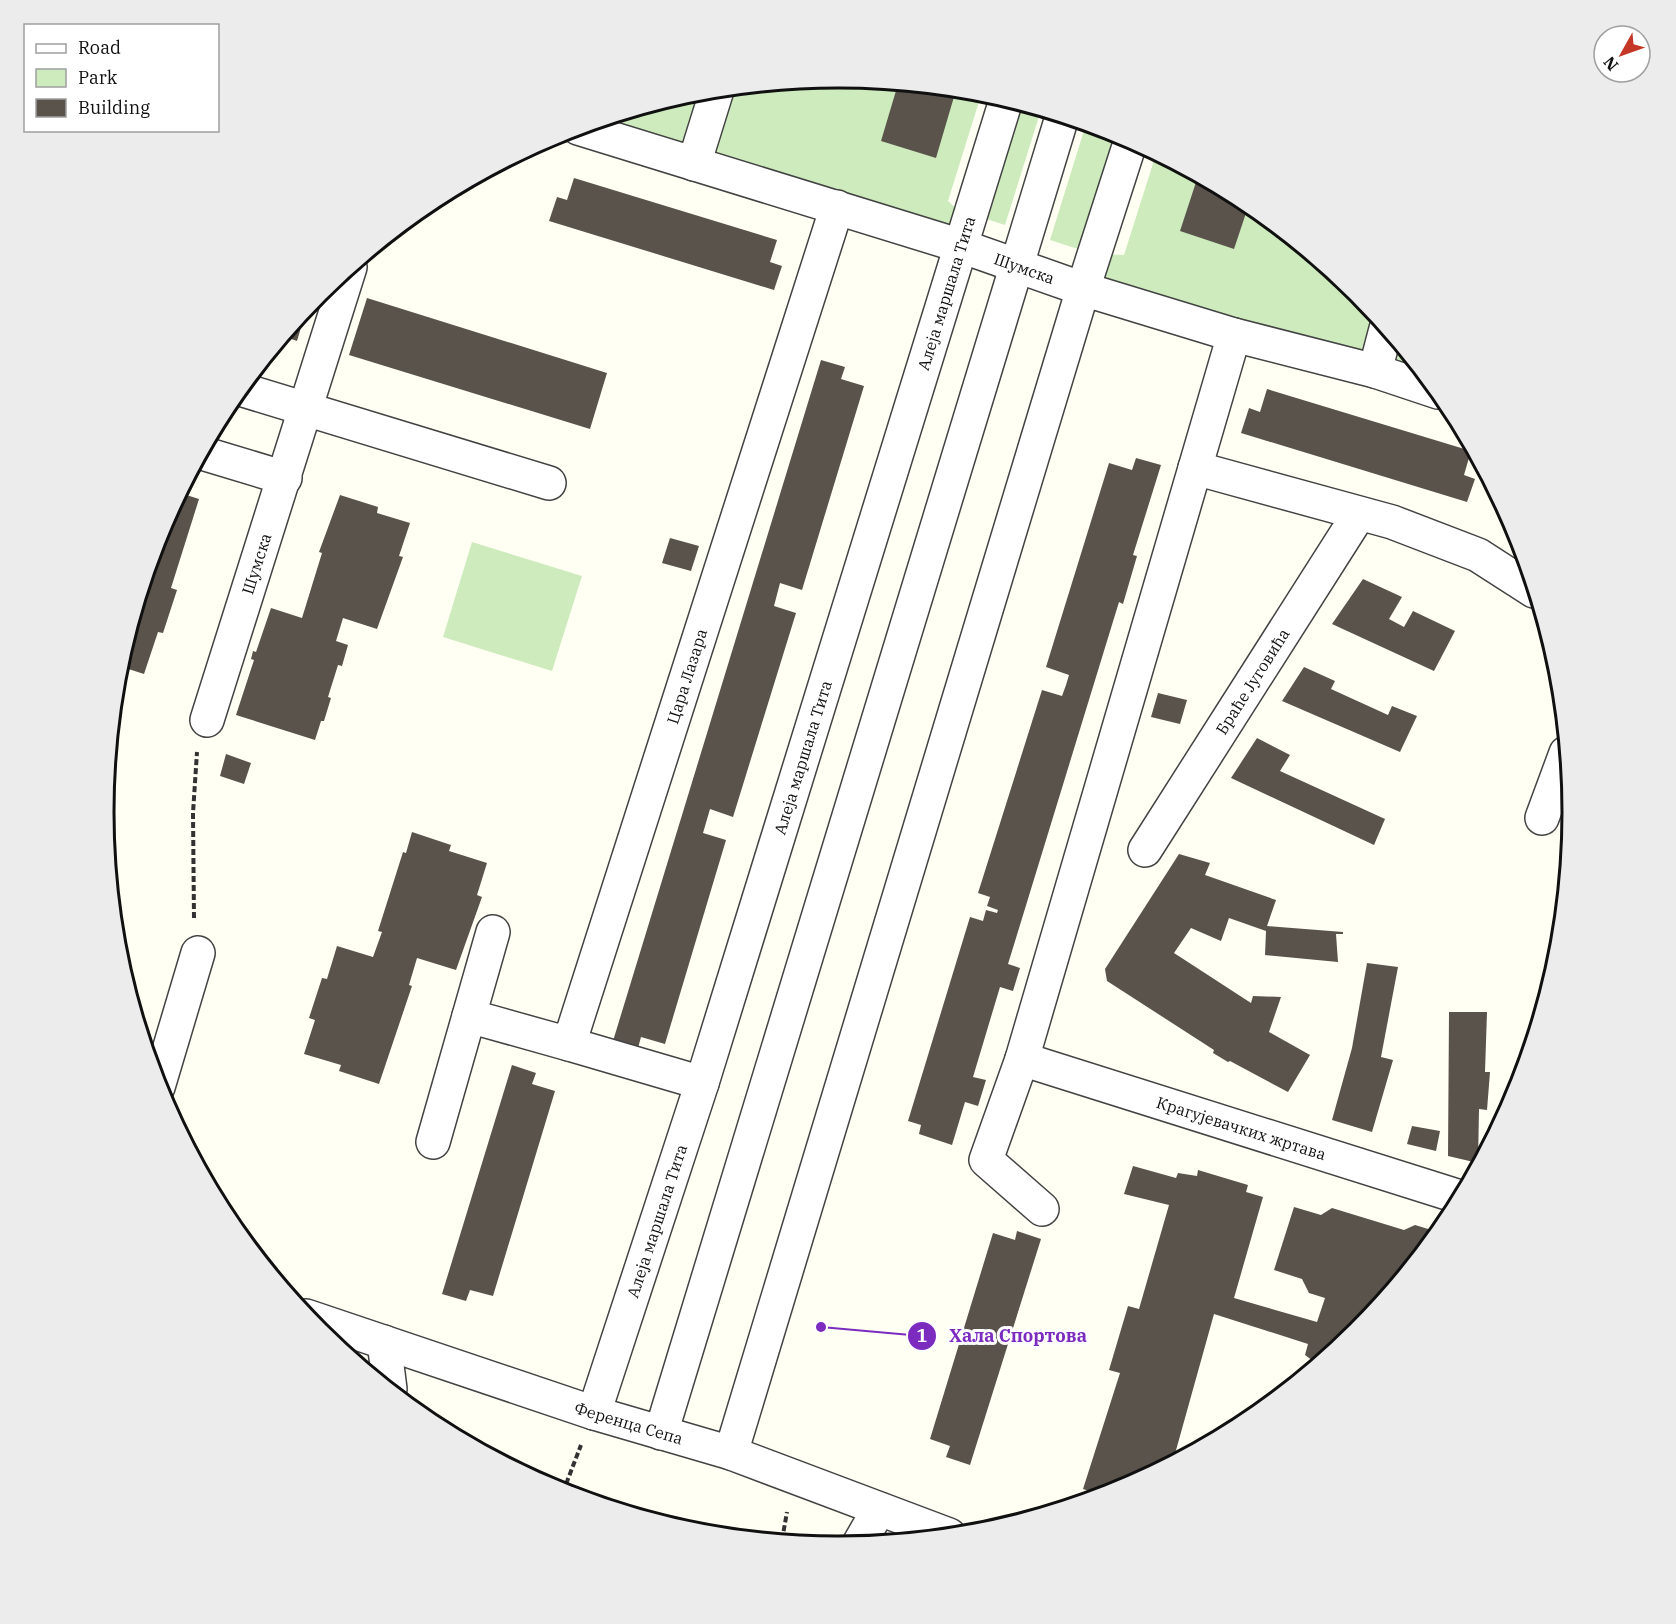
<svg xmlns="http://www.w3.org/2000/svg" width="1676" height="1624" font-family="'IBM Plex Serif',serif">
  <rect width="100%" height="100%" fill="#fffff4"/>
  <path fill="#cdebbc" d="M838 78 982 92 948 201 962 214 956 231 599 121 695 92Z
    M1015 102 1041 110 1005 225 980 217Z
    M1086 124 1119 134 1081 250 1050 240Z
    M1156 154 1246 202 1357 293 1427 378 1095 282 1101 254 1124 255Z
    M472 542 582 576 552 671 443 637Z"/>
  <path fill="#59534c" d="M898 84 956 90 936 158 881 141Z
    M1198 176 1249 204 1234 249 1180 231Z
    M574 178 777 240 770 262 782 266 774 290 549 221 557 197 567 200Z
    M367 298 607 373 590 429 349 355Z
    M307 307 297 341 283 336Z
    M821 360 845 367 841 379 864 386 802 590 780 583 774 606 796 613 733 817 710 809 703 833 726 840 665 1044 641 1037 638 1048 613 1041Z
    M1267 389 1471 451 1464 475 1475 479 1467 502 1241 433 1249 408 1260 412Z
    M1136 458 1161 465 1133 555 1137 556 1123 604 1119 602 1008 964 1020 968 1013 991 1000 987 973 1077 986 1080 978 1106 965 1102 952 1145 919 1134 921 1125 908 1121 970 917 983 921 986 910 997 913 998 910 987 906 990 897 978 893 1042 690 1062 696 1066 685 1069 675 1046 667 1109 463 1132 470Z
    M180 493 199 499 171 588 177 590 163 633 158 632 144 674 119 666 160 531Z
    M340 495 378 507 377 513 410 523 399 556 403 557 377 629 343 618 336 641 348 645 342 666 338 665 328 697 331 698 324 721H321L315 740 236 715 254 660 251 659 253 651 256 652 271 608 302 618 322 553 319 552Z
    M670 538 699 546 691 571 662 563Z
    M1363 579 1402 597 1389 619 1404 627 1413 611 1455 631 1434 671 1332 624Z
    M1304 667 1335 681 1331 689 1388 715 1392 706 1417 716 1400 752 1282 701Z
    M1158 693 1187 700 1180 724 1151 717Z
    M1257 738 1290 755 1280 771 1385 819 1374 845 1231 778Z
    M226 754 251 763 244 784 220 776Z
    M412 832 451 845 449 851 487 863 477 895 482 897 456 970 417 958 409 985 412 986 379 1084 339 1071 341 1065 304 1054 315 1020 309 1018 322 978 327 979 337 946 373 957 382 932 378 931 403 852 406 853Z
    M1179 854 1210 863 1205 875 1276 900 1267 926 1343 932V934H1336L1338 962 1265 955 1266 931 1229 918 1221 941 1191 928 1174 953 1251 1003 1253 996 1281 997 1269 1032 1310 1055 1288 1092 1230 1061 1228 1062 1213 1053 1214 1050 1107 981 1105 969Z
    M1367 963 1398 967 1381 1057 1393 1060 1372 1132 1332 1120 1352 1048Z
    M1449 1012H1487L1485 1072H1490L1487 1110 1479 1109 1478 1163 1448 1156Z
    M512 1065 536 1073 532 1084 555 1091 493 1296 470 1290 466 1301 442 1294Z
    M1412 1126 1440 1131 1436 1151 1407 1144Z
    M1133 1166 1176 1178 1178 1173 1197 1176 1198 1170 1248 1185 1246 1192 1263 1197 1234 1298 1317 1322 1325 1298 1309 1293 1302 1279 1274 1270 1294 1207 1321 1215 1332 1208 1404 1230 1415 1225 1438 1232 1357 1331 1317 1364 1305 1355 1308 1344 1214 1314 1173 1461 1119 1490 1102 1495 1083 1489 1120 1373 1109 1370 1128 1306 1139 1309 1169 1205 1124 1194Z
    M1017 1231 1041 1239 970 1465 946 1457 950 1446 930 1439 993 1233 1015 1240Z"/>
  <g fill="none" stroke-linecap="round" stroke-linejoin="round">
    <g stroke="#434343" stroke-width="36">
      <g id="minor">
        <path id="s1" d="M578 128 961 246 1083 289 1234 335 1375 371 1438 392"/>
        <path d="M694 164 717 90"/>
        <path d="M1375 371 1386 329"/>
        <path d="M240 389 549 483"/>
        <path d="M202 453 285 478"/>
        <path d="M1195 468 1392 522 1478 555 1534 591"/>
        <path id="s2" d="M207 720 350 267"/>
        <path d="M1542 818 1566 753"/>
        <path id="s3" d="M1145 850 1359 514"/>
        <path id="s4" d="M469 1016 569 1044 837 207"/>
        <path d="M569 1044 702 1083"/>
        <path id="s5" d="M1022 1059 1460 1197"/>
        <path d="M158 1087 198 953"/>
        <path d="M433 1142 493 932"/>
        <path d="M1042 1209 986 1160 1022 1059 1234 335"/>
        <path id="s6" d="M306 1316 594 1413 731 1453 949 1535"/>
        <path d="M384 1342 390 1389"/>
        <path id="s7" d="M594 1413 702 1083 1006 100"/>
        <path d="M661 1433 1062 117"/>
        <path d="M731 1453 1083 289 1131 140"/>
        <path d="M859 1544 879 1509"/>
      </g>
    </g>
    <path stroke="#323232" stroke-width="4" stroke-dasharray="6 3" stroke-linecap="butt" d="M194 918 193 813 197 752
      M563 1492 581 1445
      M782 1540 787 1512"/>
    <use href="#minor" stroke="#fff" stroke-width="33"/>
  </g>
  <g text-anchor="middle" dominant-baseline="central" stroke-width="6" stroke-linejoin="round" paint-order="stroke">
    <g font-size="16" fill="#101010" stroke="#fff">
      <text stroke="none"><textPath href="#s1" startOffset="468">Шумска</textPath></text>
      <text stroke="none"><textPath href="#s7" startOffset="1174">Алеја маршала Тита</textPath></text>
      <text stroke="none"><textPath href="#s2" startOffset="164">Шумска</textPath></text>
      <text stroke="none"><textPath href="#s4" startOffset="490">Цара Лазара</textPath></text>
      <text stroke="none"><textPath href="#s3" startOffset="200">Браће Југовића</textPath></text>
      <text stroke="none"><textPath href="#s7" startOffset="688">Алеја маршала Тита</textPath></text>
      <text stroke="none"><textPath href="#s5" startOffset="230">Крагујевачких жртава</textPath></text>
      <text stroke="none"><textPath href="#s7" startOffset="202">Алеја маршала Тита</textPath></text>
      <text stroke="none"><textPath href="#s6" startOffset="340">Ференца Сепа</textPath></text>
    </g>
  </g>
  <path d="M0 0H1676V1624H0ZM114 812a724 724 0 1 1 1448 0a724 724 0 1 1-1448 0Z" fill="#ececec" fill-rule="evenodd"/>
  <path fill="none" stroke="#101010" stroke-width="3" d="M114 812a724 724 0 1 1 1448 0a724 724 0 1 1-1448 0Z"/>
  <path fill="none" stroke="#7b2cbf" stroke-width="2" d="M821 1327L922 1336"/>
  <g fill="#7b2cbf" stroke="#fff" stroke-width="2">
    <circle cx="821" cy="1327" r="6"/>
    <circle cx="922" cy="1336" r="15"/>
  </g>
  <g font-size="18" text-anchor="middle" font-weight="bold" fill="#fff">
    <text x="922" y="1342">1</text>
  </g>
  <g font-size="18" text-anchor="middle" font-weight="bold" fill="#7b2cbf" stroke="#fff" stroke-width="6" stroke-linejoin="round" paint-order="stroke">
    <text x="1018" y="1342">Хала Спортова</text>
  </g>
  <rect x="24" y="24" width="195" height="108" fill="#ffffff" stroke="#9f9f9f" stroke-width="1.5"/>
  <rect x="36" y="44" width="30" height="9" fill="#ffffff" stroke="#9f9f9f" stroke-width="1.5"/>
  <text x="78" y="54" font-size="18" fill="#101010">Road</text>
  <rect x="36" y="69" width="30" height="18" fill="#cdebbc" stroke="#9f9f9f" stroke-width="1.5"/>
  <text x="78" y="84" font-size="18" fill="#101010">Park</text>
  <rect x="36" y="99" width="30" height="18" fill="#59534c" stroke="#9f9f9f" stroke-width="1.5"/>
  <text x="78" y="114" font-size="18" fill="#101010">Building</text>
  <g transform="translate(1622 54) rotate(230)"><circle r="28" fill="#ffffff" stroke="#9f9f9f" stroke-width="1.5"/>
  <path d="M0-4.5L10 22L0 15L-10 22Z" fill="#c43625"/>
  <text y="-9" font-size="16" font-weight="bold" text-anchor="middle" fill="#101010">N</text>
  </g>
</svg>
